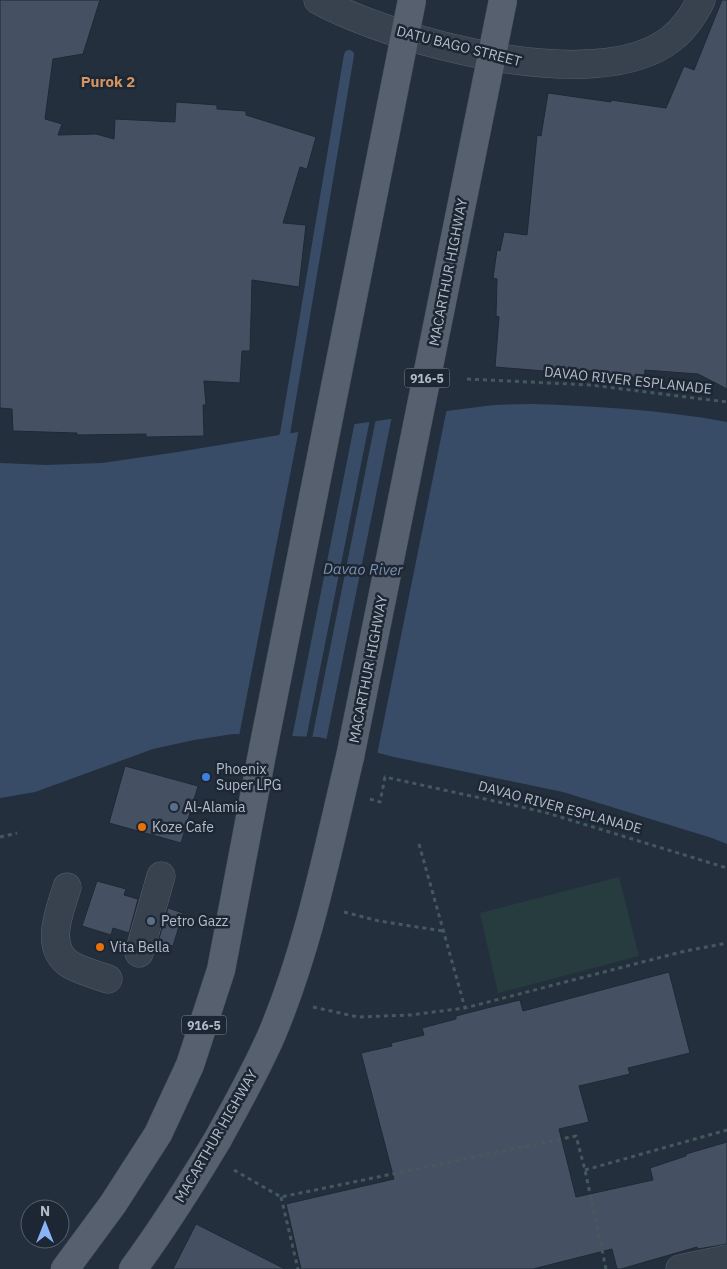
<svg xmlns="http://www.w3.org/2000/svg" width="727" height="1269" font-family="'IBM Plex Sans',sans-serif">
  <rect width="100%" height="100%" fill="#242f3e"/>
  <path fill="#263c3f" d="M619 877 639 956 498 993 480 913Z"/>
  <path fill="#394c67" d="M531 404C596 406 663 410 727 422V844L712 838 563 792 394 757 319 737 233 734 194 740 153 749 35 792 0 798V463L46 465 102 463 178 452 285 434 454 410 494 405Z"/>
  <path fill="#242f3e" d="M447 408 377 755 326 741 392 416Z
    M376 418 312 739H306L370 419Z
    M355 421 292 738 239 736 299 429Z"/>
  <g fill="none" stroke-linecap="round" stroke-linejoin="round">
    <path stroke="#394c67" stroke-width="10" d="M281 445 285 434 349 55"/>
  </g>
  <path fill="#455162" stroke="#1f2835" d="M0 0H100L83 54 53 59 45 119 62 124 58 135 96 134 114 139 115 119 175 122 176 102 217 105V109L246 111V115L316 137 307 169 300 167 283 223 306 225 299 287 252 280 250 351H242L240 383 204 381 206 405H203L204 436 146 437V434L77 435V433L13 431 12 409 0 408Z
    M722 0H727V389L698 374 645 370 644 379 569 368V373L495 367 499 317 496 316 497 279 493 278 497 250 500 251 504 232 527 235 537 135 541 136 548 93 611 102V100L666 108 684 66 694 70Z
    M125 766 198 786 181 843 109 823Z
    M97 881 126 889 124 895 138 899 129 933 113 928 111 935 82 926Z
    M168 908 183 913 173 946 158 942Z
    M669 972 690 1053 628 1068 630 1074 579 1086 589 1122 559 1129 576 1197 653 1180 650 1168 686 1156V1154L727 1142V1244L698 1249 697 1247 621 1269H617L612 1249 533 1269H301L286 1204 394 1179 361 1053 392 1046 391 1043 424 1035 422 1028 456 1019V1016L487 1008 520 1000 523 1011Z
    M196 1224 285 1269H173Z"/>
  <g fill="none" stroke-linecap="round" stroke-linejoin="round">
    <g stroke="#565f6c" stroke-width="29">
      <path id="minor" d="M318 0C393 41 597 98 671 39 684 29 694 14 701 0
        M67 887C60 911 43 948 71 965 82 971 96 975 108 979
        M139 953 161 876
        M680 1269 727 1259"/>
    </g>
    <g stroke="#414a57" stroke-width="29">
      <path id="major" d="M65 1269 113 1204 158 1134 190 1065 221 970 263 749
        M133 1269C164 1227 191 1184 218 1139 237 1104 256 1071 272 1034 309 946 328 849 350 757"/>
    </g>
    <path stroke="#44595c" stroke-width="3" stroke-dasharray="4 4" stroke-linecap="butt" d="M467 379 590 385 727 402
      M370 799 380 802 385 777 544 812 727 868
      M0 837 17 833
      M419 844 465 1008
      M344 912 379 921 443 931
      M313 1007 358 1017 411 1015 465 1008 685 951 727 943
      M234 1170 281 1197 576 1136 585 1170 606 1269
      M585 1170 727 1130
      M281 1197 298 1269"/>
    <use href="#minor" stroke="#38414e" stroke-width="28"/>
    <use href="#major" stroke="#56606e" stroke-width="28"/>
    <g stroke="#414a57" stroke-width="29" stroke-linecap="butt">
      <path id="major-bridge" d="M263 749 412 0
        M350 757 503 0"/>
    </g>
    <use href="#major-bridge" stroke="#56606e" stroke-width="28"/>
  </g>
  <circle fill="#3f7fe0" stroke="#1d2633" stroke-width="2" cx="206" cy="777" r="5"/>
  <g fill="#5c6f8a" stroke="#1d2633" stroke-width="2">
    <circle cx="174" cy="807" r="5"/>
    <circle cx="151" cy="921" r="5"/>
  </g>
  <g fill="#e8710a" stroke="#1d2633" stroke-width="2">
    <circle cx="142" cy="827" r="5"/>
    <circle cx="100" cy="947" r="5"/>
  </g>
  <g text-anchor="middle" dominant-baseline="central" stroke-width="5" stroke-linejoin="round" paint-order="stroke">
    <g fill="#1d2633" stroke="#878f9c" stroke-width="1">
      <rect x="404.5" y="368.5" width="45" height="19" rx="4"/>
      <rect x="181.5" y="1015.5" width="45" height="19" rx="4"/>
    </g>
    <g font-size="12" font-weight="bold" fill="#b4bcc9">
      <text x="427" y="378">916-5</text>
      <text x="204" y="1025">916-5</text>
    </g>
    <g font-size="14" fill="#b4bcc9" stroke="#1d2633">
      <text transform="translate(459 46) rotate(14)">DATU BAGO STREET</text>
      <text transform="translate(448 272) rotate(-79)">MACARTHUR HIGHWAY</text>
      <text transform="translate(628 380) rotate(6)">DAVAO RIVER ESPLANADE</text>
      <text transform="translate(368 669) rotate(-79)">MACARTHUR HIGHWAY</text>
      <text transform="translate(560 807) rotate(15)">DAVAO RIVER ESPLANADE</text>
      <text transform="translate(216 1136) rotate(-60)">MACARTHUR HIGHWAY</text>
    </g>
    <g font-size="14" fill="#b4bcc9" stroke="#1d2633" text-anchor="start">
      <text x="216" y="769">Phoenix<tspan x="216" dy="16">Super LPG</tspan></text>
      <text x="184" y="807">Al-Alamia</text>
      <text x="152" y="827">Koze Cafe</text>
      <text x="161" y="921">Petro Gazz</text>
      <text x="110" y="947">Vita Bella</text>
    </g>
    <g font-size="15" font-weight="bold" fill="#d59563" stroke="#1d2633">
      <text x="108" y="81">Purok 2</text>
    </g>
    <g font-size="15" font-style="italic" fill="#7c92b1" stroke="#1d2633">
      <text transform="translate(363 569) rotate(1)">Davao River</text>
    </g>
  </g>
  <g transform="translate(45 1224)"><circle r="24" fill="#1d2633" stroke="#59626f"/>
  <path d="M0-4L9 19L0 12L-9 19Z" fill="#8ab4f8"/>
  <text y="-8" font-size="14" font-weight="bold" text-anchor="middle" fill="#b4bcc9">N</text>
  </g>
</svg>
